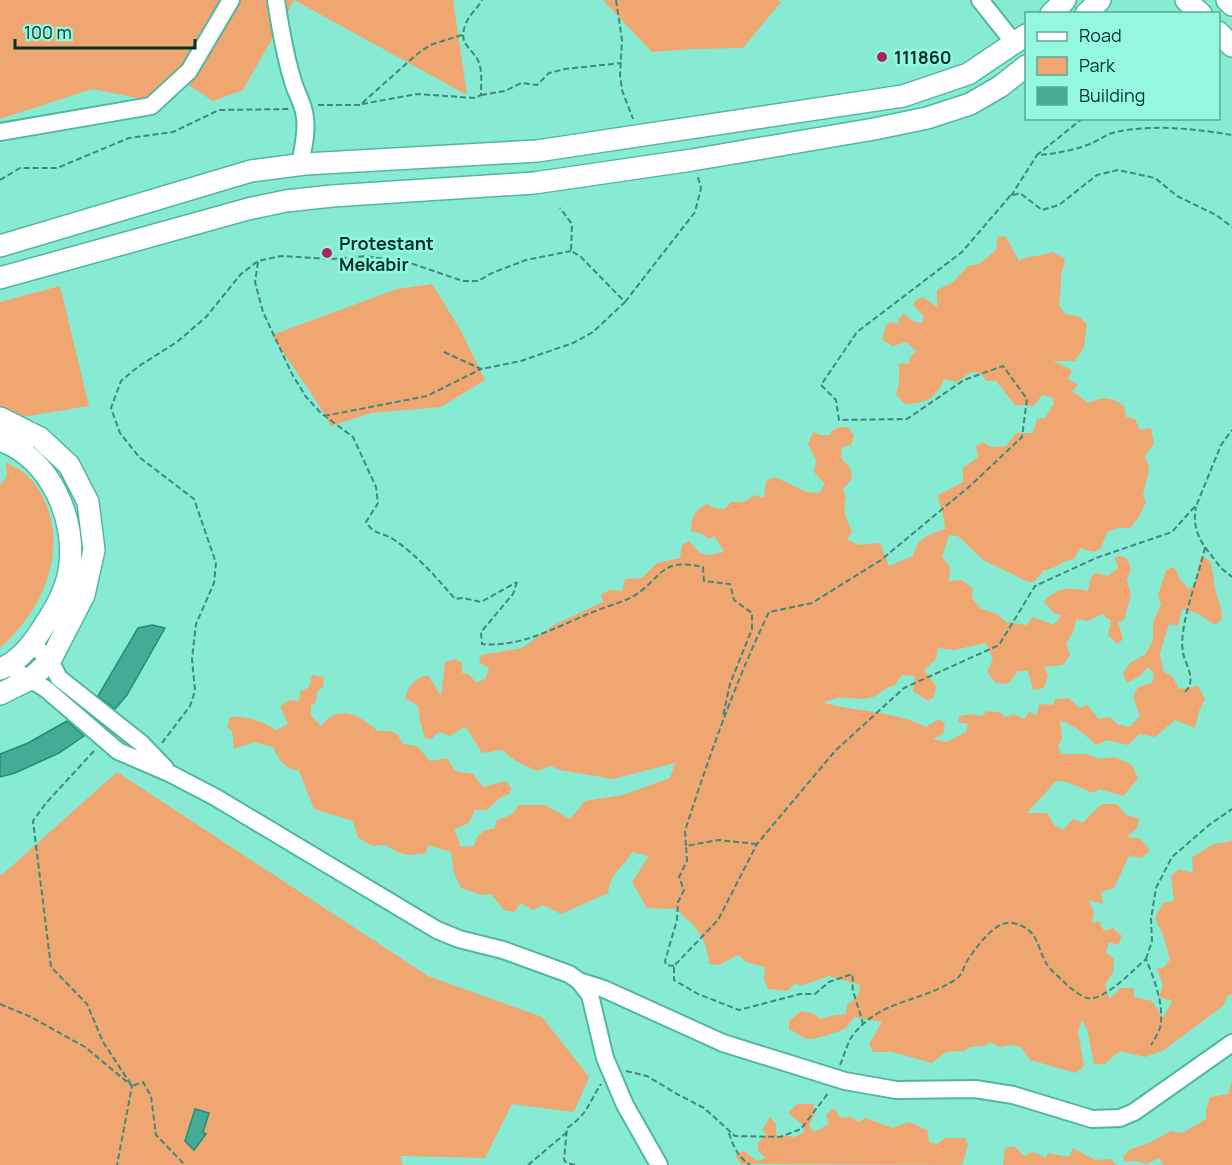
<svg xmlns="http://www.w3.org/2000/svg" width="1232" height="1165" font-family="Manrope,sans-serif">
  <rect width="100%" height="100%" fill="#86ebd2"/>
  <path fill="#f0a671" d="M0 0H453L467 95 294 0 243 90 213 101 175 76 148 100 92 89 0 119Z
    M603 0H777L781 2 743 48 692 49 652 52Z
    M998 236 1006 237 1019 261C1026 255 1042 257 1052 252L1064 258C1066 266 1061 270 1061 278 1061 287 1060 295 1059 305L1065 314 1078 316 1087 324 1084 347 1075 361H1053L1072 370 1068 379 1078 385 1072 391 1088 403C1102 397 1110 396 1124 406L1126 417 1135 419 1140 430 1151 428 1154 444 1145 455 1149 468 1143 496 1146 502 1139 517 1130 528H1118L1107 532 1101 548 1094 552 1080 548 1074 559C1059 561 1058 569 1044 570L1034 582H1028L983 560 958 536 949 535 942 557 950 567 949 581 961 580 973 588 972 598 981 609 997 614 1006 622 1027 625 1033 617 1054 625 1061 615 1054 613 1044 602C1055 587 1071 587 1088 591L1091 577 1096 573 1108 576 1118 568 1115 557 1122 556 1127 559 1131 568 1127 580 1131 595 1124 620 1118 622 1123 639 1118 644 1108 635 1111 621 1102 614 1087 621 1076 619 1074 630 1066 644 1070 655 1063 665 1044 667 1048 675 1044 688 1033 690 1028 671H1018L1008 684 996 683 987 672 993 659 986 643 954 650 938 648 936 659 924 670 936 686 934 697 928 701 913 691 915 676 902 675 894 686C885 686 881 694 873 697 857 703 844 691 824 703 857 712 895 711 926 727L939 719 945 724 943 734 933 739 947 742 966 732 968 724 958 722 959 716 971 714 982 716 987 711 998 712 1006 717 1013 714 1024 719 1029 712 1037 715 1039 704 1053 705 1055 699 1069 698 1079 708 1087 705 1099 719 1110 717 1117 724 1130 727 1140 716 1133 697 1138 687 1152 683 1154 674 1148 667 1141 675 1127 683 1123 673 1131 662 1145 655 1153 640V623L1161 604 1158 595 1166 570 1174 567 1181 581 1189 589 1194 586 1201 556 1209 560C1214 570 1213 579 1215 589 1218 601 1222 607 1222 619L1215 625 1197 613 1182 609 1178 626 1169 624 1160 653 1163 671 1173 677 1179 689 1198 686 1205 699 1199 711 1195 728 1175 720 1155 737 1139 734 1128 745 1107 740 1097 745 1076 728 1060 720 1062 739 1058 746 1061 754H1087L1099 759 1114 757 1132 765 1138 779 1123 796 1100 789 1093 793 1067 782 1056 781 1027 813H1047L1055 826 1063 830 1073 819 1082 823 1102 804H1117L1126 815 1139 818 1137 828 1127 837 1141 839 1150 850 1142 858 1129 856 1114 888 1101 892 1103 904 1088 900 1094 911 1092 923 1099 921 1104 931 1113 928 1122 936 1118 945 1109 942 1106 952 1114 959 1113 973 1105 985 1110 999 1120 988H1134V997L1152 1001 1163 1018 1172 1001 1159 997 1163 985 1157 969 1164 967 1170 960 1164 937 1155 918 1163 903 1174 901 1171 876 1179 869 1193 873 1192 857 1214 844 1232 841V994L1227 996 1223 1006 1164 1050 1145 1057 1120 1051 1104 1064H1094L1087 1029 1082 1020 1078 1032 1084 1066 1076 1073 1030 1060 1021 1047 1010 1045 999 1047 990 1042 984 1046 970 1047 964 1051 946 1052 932 1063 892 1052H873L869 1044 882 1022 854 1017C851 1021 848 1026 844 1029 840 1032 812 1040 807 1039 800 1037 796 1031 789 1030V1021L801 1011 812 1013 821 1019 830 1016 846 1014 847 1005 858 996 860 985 829 976 803 985 794 984 788 991 768 989 764 979 765 967 746 962 738 955 719 965 709 964C706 935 697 928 676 909L647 908 632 882 649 856 632 852C622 870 612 869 608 893L561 914 543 905 533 910 521 903 514 912 504 910 491 894 482 895 461 888 454 873 451 852 428 845 426 853 409 855 397 852 385 845 373 846 358 838 353 821 314 809 299 771C284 768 279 761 273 747L254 742 234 749 232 731 227 727 230 717C247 716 261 721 276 730L288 724 280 706 290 700 299 701 300 692 309 687 312 675 324 677 323 687 317 692 316 701 311 706V716L321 726C340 702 360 717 378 731 392 730 397 731 403 744L417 746 430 761 447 758 455 771 473 774 483 787 506 781 511 788 510 794 501 797 487 810H475L469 823 454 829 461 847 474 846C477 835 482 829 494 829L497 820 511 815 519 805H545L570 819 585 801 623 795 670 778 675 763 613 779 560 770 551 766 537 771 516 761 502 750 482 753 467 729 464 727 450 736 439 732 431 739 425 738 420 721 418 706 405 698C409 685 415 678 428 675L441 696 445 662 456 659 462 663V673L468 674 477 683 486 678 489 668 479 663 481 655 522 648 554 625 603 602 601 595 609 590 622 591 625 579 642 578 657 563 680 558 682 545 689 541C702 557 705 558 724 551L714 536 709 539 704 535 691 531C691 516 694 511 707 504L715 508 725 509 731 502H744L755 495 764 498 766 481 775 477 806 492 819 493 825 484 814 472 816 460 808 444 813 432 820 435H829C835 427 840 426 849 428L854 436 851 445 842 447 841 458 851 469 852 479 843 489 846 497C842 509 846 520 852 531L847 540 859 545 880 543 889 566 913 556C918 537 928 535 945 529 945 517 939 507 938 495L963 482V468L978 457 976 446 983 442 990 447 1006 446 1016 433H1033L1037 419 1045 418 1054 403 1052 397 1042 395 1034 406 1015 405 996 381H987L980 373 971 372 957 382 944 379C936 399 926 403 905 404L896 395 899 383V363L908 364 910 358 916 351 906 342 893 346 882 340 886 325 892 322 899 325 898 320 904 313 912 321 922 323 924 316 913 305 916 300 923 297 937 307V290L953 282 968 266 979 264 996 250Z
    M432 284 460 329 485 380 441 407 371 413 331 426C314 394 291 366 272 335L397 289Z
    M60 286 89 406 22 417 0 408V302Z
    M5 462C12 466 22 470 28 476 77 530 49 606 0 648V485C8 477 8 472 5 462Z
    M117 772 428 976 542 1017 589 1077 574 1112 512 1104 485 1158 400 1156 403 1165H0V875L4 873Z
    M1232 1081V1165H1163L1159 1158 1147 1164 1136 1161 1125 1162 1123 1157 1130 1149 1147 1144 1171 1131 1182 1133 1206 1119V1110L1210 1097 1228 1094Z
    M797 1104H813L815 1112 809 1126 814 1132 829 1124 826 1115 834 1108 840 1118 850 1117 859 1122 865 1118 893 1128 909 1122 927 1130 929 1142 937 1144 945 1138H965L968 1144 963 1163 961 1165 741 1164 735 1155 744 1151 757 1161 766 1158 758 1151V1143L767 1134 762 1130 770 1117 776 1124V1135L794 1137 803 1133 805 1127 788 1113Z
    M1014 1146 1024 1156 1033 1152 1046 1158 1048 1153 1069 1157 1073 1148 1095 1160 1110 1159 1117 1165H1003L1005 1148Z"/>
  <path fill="#44ac96" stroke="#1d8f79" stroke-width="1.5" d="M152 625 165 628 127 695 115 709 98 696 138 628Z
    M67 721 84 736 59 753 15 773 0 777V754L28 743Z
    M195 1109 209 1113 203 1132 206 1134 194 1150 185 1141Z"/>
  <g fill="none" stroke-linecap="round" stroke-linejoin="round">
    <g stroke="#51b7a1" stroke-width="20">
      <path id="minor" d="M276 0C280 26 284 52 292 78 295 92 304 103 305 118 307 133 303 149 300 164
        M980 0 1015 44
        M0 132 151 106 189 71 231 0
        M33 644 50 661 59 678 141 743 165 768
        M8 666 46 689 118 751 169 773 215 797 437 930 459 939 503 950 569 974 579 981 590 995 605 1058 625 1105 659 1165
        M579 981 604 989 723 1043 845 1081 896 1090 975 1089 1013 1095 1092 1119 1120 1118 1134 1112 1232 1043"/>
    </g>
    <g stroke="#51b7a1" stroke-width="24">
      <path id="major" d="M1186 0 1201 14
        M1227 0 1232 5
        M1051 14 1065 0
        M1086 14 1100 0
        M1218 32 1232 46
        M0 246 251 171 305 164 537 151 903 96 968 74 1026 35
        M0 278 248 209 286 201 332 196 534 183 692 160 874 129 927 118 970 104 1001 86 1026 66
        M0 418 40 438 69 465 88 502 94 550 84 595 50 661 30 679 0 694
        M0 440C50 458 78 520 69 571 65 593 54 611 42 629 32 645 18 662 0 669"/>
    </g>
    <path stroke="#408877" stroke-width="2" stroke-dasharray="6 3" stroke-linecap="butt" d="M616 0 622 40 620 75 622 90 633 119
      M481 95 505 91 521 83 537 85 549 73 565 69 621 63
      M362 104 417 94 475 98 481 95C481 86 482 75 480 66 475 47 456 47 466 23 470 14 478 8 482 0
      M318 105H360L416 55 430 45 462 35
      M1083 118 1037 155C1053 154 1071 151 1087 145 1097 142 1106 134 1116 132 1153 124 1196 129 1232 135
      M0 180 20 168H57L129 138 173 132 219 110 289 109
      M1011 196 1037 155
      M258 262 255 282 263 312 292 374 306 397 321 413 353 437 376 487 378 503 366 522C374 535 381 532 393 539 417 555 436 577 455 599L463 598 481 602 517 582
      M625 302 695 212 701 188 697 174
      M444 352 481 369 521 361 573 343 593 332 625 302 580 256 571 251 572 224 560 208
      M324 416 427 396 481 369
      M1205 547 1221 568 1232 577
      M517 582 513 594 481 632 482 644C521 648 558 626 593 612 605 607 620 603 632 597 664 578 658 557 703 567L704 581 730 584 734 600 752 613V629L730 684 723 716
      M1185 692C1197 680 1186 666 1183 653 1178 625 1199 577 1205 547 1196 534 1193 522 1196 507
      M162 743 190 706 195 691 192 659 196 624 214 583 216 563 194 499 139 457 120 433 111 408 121 381 139 366 177 342 206 317 241 274 258 261 281 256 332 259 366 256 410 263 463 281H478L492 273 526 260 571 251
      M94 751 46 803 33 821 51 967 87 1004 103 1042 132 1086 143 1082 151 1096 156 1135 185 1165
      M757 844 718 840 686 846 685 831C709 756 735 683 769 612L812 603 881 560 970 486 1022 437 1027 399 1003 366 964 380 907 419 839 420 836 400 821 385 857 332 962 252 1010 196 1020 193 1042 210 1059 205 1097 175 1118 170 1155 178 1177 196 1216 215 1232 227
      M1146 959 1152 941 1151 919 1156 888 1172 857 1209 825 1232 809
      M674 966 666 965 665 961 677 920 678 902 684 890 679 877 687 861 686 846
      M0 1004 31 1017 85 1047 132 1086 117 1165
      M863 1025C861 1014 857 1005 854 994 851 987 854 981 852 974L829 982 815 994H800L739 1010 698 994 674 980V966L718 920 757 844 835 751 904 688 999 645 1035 586 1096 558 1172 532 1197 504 1221 445 1232 430
      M840 1065C844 1056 847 1043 853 1035 881 999 919 1003 955 980 962 976 963 968 967 961 976 948 995 919 1013 923 1038 929 1036 944 1046 963 1050 970 1058 976 1064 982 1070 988 1079 995 1087 998 1104 1002 1134 969 1146 959 1154 979 1165 1006 1160 1028 1158 1034 1154 1040 1151 1045
      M626 1071 647 1076 677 1094 704 1108 735 1136 780 1137 801 1129 829 1092
      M729 1133C733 1146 738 1157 750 1165
      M528 1165 566 1133
      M575 1165 567 1163 564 1160 567 1128C588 1114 588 1104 601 1084"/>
    <use href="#minor" stroke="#fff" stroke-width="16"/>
    <use href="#major" stroke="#fff" stroke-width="21"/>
  </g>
  <g fill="#ab2266" stroke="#93f8df" stroke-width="2">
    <circle cx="882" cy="57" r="6"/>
    <circle cx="327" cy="253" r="6"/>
  </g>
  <g text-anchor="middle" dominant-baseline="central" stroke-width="5" stroke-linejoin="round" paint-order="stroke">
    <g font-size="18" font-weight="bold" fill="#033229" stroke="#93f8df" text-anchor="start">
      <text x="894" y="57">111860</text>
      <text x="339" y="243">Protestant<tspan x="339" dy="21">Mekabir</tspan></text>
    </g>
  </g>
  <rect x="1025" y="12" width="195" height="108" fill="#93f8df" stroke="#59a996" stroke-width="1.5"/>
  <rect x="1037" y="32" width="30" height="9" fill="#ffffff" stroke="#59a996" stroke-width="1.5"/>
  <text x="1079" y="42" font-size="18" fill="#033229">Road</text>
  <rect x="1037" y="57" width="30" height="18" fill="#f0a671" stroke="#59a996" stroke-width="1.5"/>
  <text x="1079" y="72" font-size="18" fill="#033229">Park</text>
  <rect x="1037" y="87" width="30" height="18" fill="#44ac96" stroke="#59a996" stroke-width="1.5"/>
  <text x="1079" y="102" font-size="18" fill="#033229">Building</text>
  <path d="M15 39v9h180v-9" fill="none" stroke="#033229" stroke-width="3"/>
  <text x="24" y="39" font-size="18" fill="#033229" stroke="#93f8df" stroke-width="4.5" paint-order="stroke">100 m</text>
</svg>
